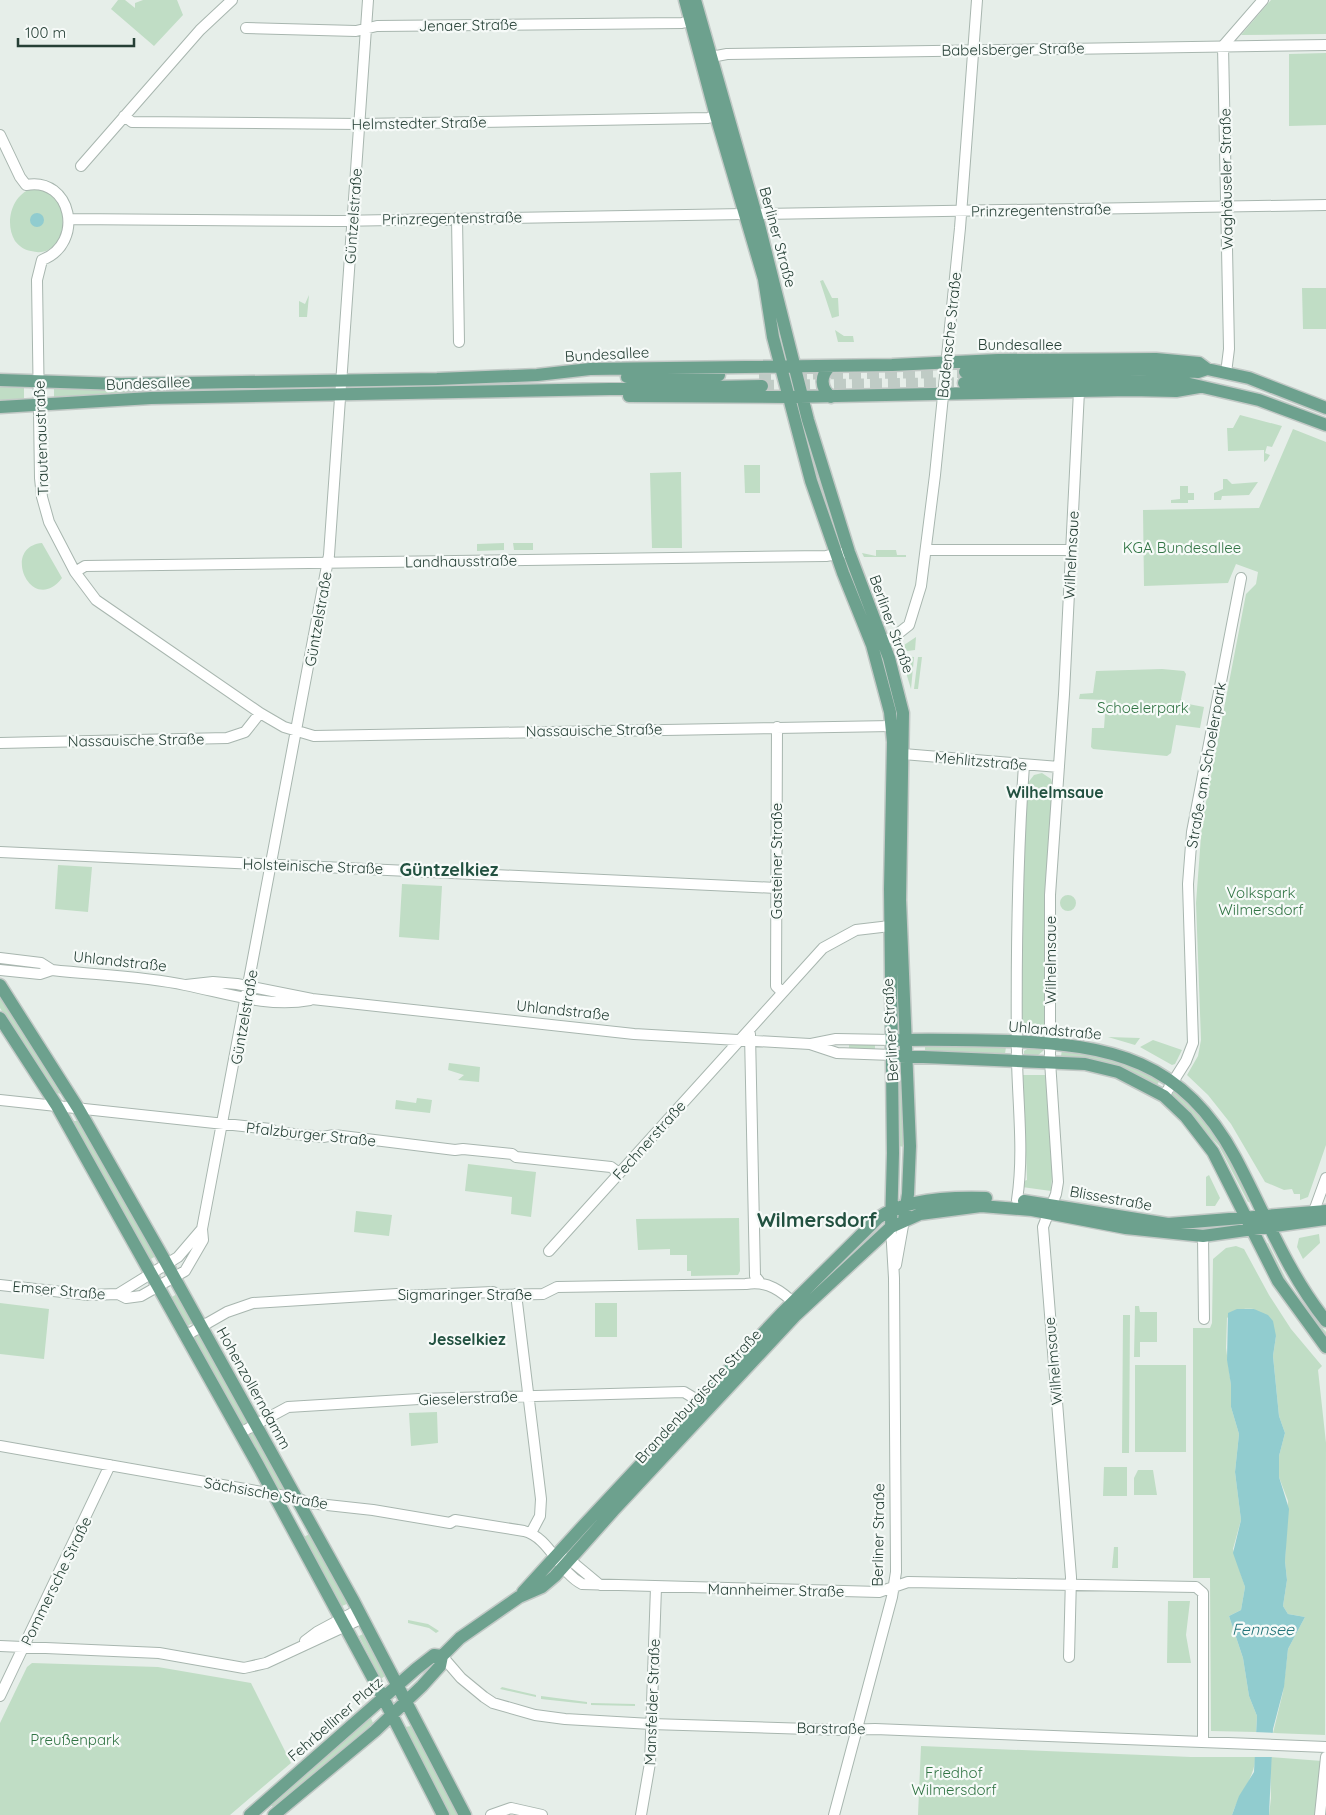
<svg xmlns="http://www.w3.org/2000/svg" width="1326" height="1815" font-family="Quicksand,sans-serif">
  <rect width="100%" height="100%" fill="#e6eee9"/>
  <path fill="#c0ddc5" d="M118 0H125L135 8V3L143 0H177L183 15 154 46 111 9Z
    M1271 0H1326V34L1241 35Z
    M1326 53V125L1289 126V54Z
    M31 189C78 189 69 262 31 251 24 250 19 246 15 241 4 223 12 195 31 189Z
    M823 280 832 298H838L839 316 832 318 820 281Z
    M1302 288H1326V329H1303Z
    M309 295 307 317H299V301L305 304Z
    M835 330 844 336H853L854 342H838Z
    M707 381 356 390V387Z
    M24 386V400L0 401V387Z
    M54 387 134 390 294 389 134 393 54 398Z
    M1240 415 1282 426 1272 447 1267 446 1265 453 1270 455 1267 460 1264 462V450L1228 451 1227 428H1233Z
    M1293 429 1326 442V1145L1308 1197 1300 1200V1194H1294L1292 1189 1284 1190 1265 1182 1231 1124 1208 1095 1187 1075 1198 1056 1201 1040 1196 903 1202 823 1246 594 1256 584 1258 572 1236 564 1228 583 1144 586 1143 510 1259 508Z
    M744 465H760V493H745Z
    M681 472 682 548H652L650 473Z
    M1223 479H1227L1232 484 1258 482 1249 495 1222 496 1221 500H1214V493L1223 489Z
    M1180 486H1188V493H1194V500H1188V503H1171V500L1180 499Z
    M42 543 62 578C32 617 0 547 42 543Z
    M504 543V550L477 551V544Z
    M513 543H533V550H514Z
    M876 550H896L897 555H906V557H864L862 553 876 556Z
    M916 637 915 650 900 652 901 647Z
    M901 656 914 657 911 689Z
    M918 657H922L918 689H914Z
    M1162 669 1184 671 1186 674 1181 699 1183 703 1204 707 1200 728 1176 725 1171 753 1167 756 1093 749 1091 747 1092 728H1104L1106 700 1079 699 1080 694 1093 693 1096 671Z
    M1042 773 1051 779 1053 786 1046 892V1027H1020L1022 1025 1021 957 1027 784 1034 775Z
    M58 865 92 867 88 912 55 909Z
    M402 884 442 886 439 940 399 937Z
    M1060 903a8 8 0 1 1 16 0a8 8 0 1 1-16 0Z
    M0 994 64 1094 54 1093 0 1008Z
    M1108 1037 1140 1038 1135 1045Z
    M1153 1040 1182 1050 1175 1064 1172 1065 1140 1047Z
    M849 1043 875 1044V1050L849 1048Z
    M925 1045 1006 1047 1005 1054 925 1052Z
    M1029 1048 1043 1049V1051L1037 1056 1024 1054V1051Z
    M1062 1050C1097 1053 1128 1063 1160 1080L1157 1085 1115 1065 1061 1056Z
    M449 1063 480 1067 479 1082 458 1080 464 1075 448 1070Z
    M898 1074 903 1075 904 1147 899 1146Z
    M1023 1075H1046L1053 1162 1051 1191 1022 1187 1024 1181 1027 1180Z
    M1175 1091 1211 1129 1252 1201 1248 1202 1219 1146 1171 1095Z
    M417 1098 432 1100 430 1113 395 1109 396 1100 416 1103Z
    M72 1121H80L156 1256 149 1260Z
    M468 1164 536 1172 531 1217 511 1214 512 1197 465 1191Z
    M1209 1175 1220 1198 1215 1206H1206V1177Z
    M356 1211 392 1215 389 1236 354 1232Z
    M739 1218 740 1271 738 1275 691 1276V1271H687V1255H670V1249L638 1250 636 1219Z
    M1319 1234 1320 1243 1303 1259 1297 1247 1299 1238Z
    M1268 1243 1290 1287 1326 1332V1339L1290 1290 1264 1244Z
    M1236 1246 1244 1249 1269 1295 1291 1329 1322 1366 1318 1370 1326 1443 1325 1735 1273 1733 1283 1692 1288 1649 1305 1617 1288 1614 1283 1606 1287 1580 1285 1561 1288 1501 1279 1477V1456L1285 1433 1279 1416 1273 1356 1276 1336 1254 1309C1241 1308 1236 1310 1227 1318L1226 1348 1231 1385V1407L1239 1434 1235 1472 1241 1520 1233 1549 1245 1587 1241 1610 1229 1616 1243 1658 1249 1696 1257 1716 1256 1732 1211 1731 1210 1578H1193V1328H1210L1212 1323 1213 1259 1226 1248Z
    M177 1294 193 1323 187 1326 170 1298Z
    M0 1303 49 1309 44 1359 0 1354Z
    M595 1303H617V1337H595Z
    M1135 1306H1139L1140 1312H1157V1342H1140V1357H1134Z
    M1123 1315H1130L1129 1453H1122Z
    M197 1332 249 1423 243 1426 192 1335Z
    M1135 1365H1186V1452H1135Z
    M437 1412 438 1443 411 1446 409 1413Z
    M253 1433 284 1487 283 1489H278L248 1435Z
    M1104 1467H1127V1496H1103Z
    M1138 1470H1153L1157 1495H1134V1478Z
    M311 1533 349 1603 342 1606 304 1537Z
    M1114 1547H1118V1568H1112Z
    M1168 1601H1190L1186 1635 1191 1663H1167Z
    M408 1620 428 1624 439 1631 436 1633 429 1628 408 1623Z
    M365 1633 386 1675 381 1679 359 1636Z
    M32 1663 158 1667 251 1683 291 1763 230 1815H0V1723L27 1667Z
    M502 1687 536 1695V1697L500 1689Z
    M541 1696 587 1702V1704L541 1699Z
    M591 1703 635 1704V1706L591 1705Z
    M370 1716 373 1723 273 1807 271 1805Z
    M411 1722 458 1815H449L405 1727 411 1726Z
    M921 1746 1191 1757H1255C1256 1777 1238 1795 1232 1815H918Z
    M1270 1757 1322 1761 1316 1815H1269L1271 1798Z"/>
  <path fill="#91cccf" d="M30 220a7 7 0 1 1 14 0a7 7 0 1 1-14 0Z
    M1237 1309H1254L1268 1315 1273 1321 1276 1336 1273 1356 1279 1416 1285 1433 1279 1456V1477L1289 1509 1285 1561 1287 1580 1283 1606 1288 1614 1305 1617 1288 1649 1284 1687 1273 1729 1269 1815H1232L1239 1796 1254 1772 1257 1716 1249 1696 1243 1658 1229 1616 1241 1610 1245 1587 1233 1553 1241 1520 1235 1472 1239 1434 1231 1407V1385L1227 1360 1228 1313Z"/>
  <path fill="#e6eee9" d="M1254 1732 1276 1733 1273 1757H1252Z"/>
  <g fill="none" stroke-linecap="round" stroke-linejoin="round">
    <path stroke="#bfcbc5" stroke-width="12" stroke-dasharray="12 6" stroke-linecap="butt" d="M759 374 965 372
      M762 386 964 383"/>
    <g stroke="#a8b6af" stroke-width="12">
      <path id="minor" d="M246 28 356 31 377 26 682 23 690 21
        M706 58 727 54 1326 45
        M124 116 132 122 360 124 708 118 716 116
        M0 135 20 177 26 185C71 176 86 243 42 260L37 280 40 478 42 497 49 522 75 572 96 600 260 713 284 727 314 736 892 726
        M81 166 200 30 232 0
        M756 214 1326 205
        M457 218 459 342
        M69 219 335 221 745 214
        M1226 373 1229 349 1223 46 1263 0
        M926 550H1071
        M75 572 85 566 826 556 843 553
        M878 643 895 636 909 625 921 586 935 475 960 228 977 0
        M777 727 776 986 782 992
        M0 743 227 738 245 732 260 713
        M903 754 1059 767
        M0 852 776 888
        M0 958 41 963 52 970
        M0 970 40 974 52 970C96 975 142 976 185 985 226 993 268 1008 310 1000
        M186 985 213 982 237 984 312 999 634 1034 810 1044 837 1053 892 1055
        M750 1034 755 1276 759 1281
        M811 1044 836 1039 892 1040
        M1164 1096 1186 1061 1193 1043 1188 884 1192 832 1241 578
        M0 1100 271 1129 275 1132 323 1137 334 1135 455 1150 463 1149 512 1154 516 1157 611 1167 619 1173
        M1017 1200C1024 1154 1018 1107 1017 1060 1016 962 1017 863 1024 765
        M1314 1211 1326 1178
        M1203 1236 1204 1319
        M549 1251 823 948 856 930 890 926
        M896 1265 904 1220
        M0 1285 89 1295 118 1294 126 1298 141 1296 185 1271 203 1240 202 1229 329 555 368 0
        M118 1294 178 1257 202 1229
        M516 1294 541 1499 540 1516 531 1533
        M185 1336 227 1312 253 1303 397 1294 403 1296 493 1292 498 1295 543 1294 557 1287 746 1284C767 1280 782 1291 797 1306
        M240 1433 288 1407 419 1399 684 1392 699 1401
        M0 1446 297 1498 309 1503 373 1510 450 1523 455 1520 524 1531C549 1537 559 1572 582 1584L879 1592 908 1582 1196 1587 1203 1593V1742
        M564 1558 570 1560 600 1585
        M305 1641 317 1632 358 1610
        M0 1646 159 1653 244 1668 266 1663 363 1618
        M442 1656 461 1678 484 1697 493 1703 535 1715 565 1719 651 1724 841 1730 875 1729 1326 1747
        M1069 1657 1071 1577 1043 1227 1056 1194 1058 1182 1050 1061V895L1064 694 1079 391
        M0 1696 110 1465
        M491 1815 511 1808 542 1815
        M641 1815 650 1763 656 1587
        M834 1815 892 1597 896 1572 894 1278 891 1227
        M1320 1815 1326 1757"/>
    </g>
    <g stroke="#c2c9c6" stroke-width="15">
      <path id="major" d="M685 0 716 116 764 279 773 337 811 481 843 573 872 645 890 712 893 742 890 889 893 1153 891 1227
        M695 0 759 225 808 420 849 552 889 658 903 713 900 900 910 1146 908 1194 904 1220
        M830 366C820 376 820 388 831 397
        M965 372 1155 369 1198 372 1207 369 1249 378 1326 408
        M627 377 719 375
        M0 380 121 384 437 379 537 375 590 369 892 365 998 360 1156 359 1199 363 1207 369
        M964 383 1177 381 1259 400 1326 425
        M629 396 788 397 1130 390 1176 391 1199 387
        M0 407 151 398 762 386
        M0 985 78 1108 164 1259 354 1602 465 1815
        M0 1018 57 1106 258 1465 375 1682 443 1815
        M900 1040C937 1039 973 1040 1010 1041 1111 1045 1183 1060 1235 1157 1265 1213 1286 1271 1326 1321
        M900 1056 1085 1064 1118 1072 1164 1096 1186 1117 1213 1152 1278 1281 1326 1347
        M1024 1201 1168 1224 1326 1211
        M523 1592 584 1525 781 1314 878 1218C904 1199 954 1197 986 1198
        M250 1815 416 1669 434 1655 442 1656
        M274 1815 375 1731 422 1686 440 1666 442 1656 460 1638 519 1597 542 1587 555 1576 613 1511 796 1315 891 1227 920 1214 981 1206 1032 1210 1126 1228 1203 1236 1326 1219"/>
    </g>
    <use href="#minor" stroke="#fff" stroke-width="10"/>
    <use href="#major" stroke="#6da18e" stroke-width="12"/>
  </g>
  <g text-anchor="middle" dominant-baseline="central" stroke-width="4.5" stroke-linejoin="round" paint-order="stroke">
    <g font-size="15" fill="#253f35" stroke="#f6faf8">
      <text transform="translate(468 25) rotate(-1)">Jenaer Straße</text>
      <text transform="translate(1013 49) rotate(-1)">Babelsberger Straße</text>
      <text transform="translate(419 123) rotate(-1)">Helmstedter Straße</text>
      <text transform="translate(1226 179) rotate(-91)">Waghäuseler Straße</text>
      <text transform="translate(1041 210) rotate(-1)">Prinzregentenstraße</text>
      <text transform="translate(353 216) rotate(-86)">Güntzelstraße</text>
      <text transform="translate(452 218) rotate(-1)">Prinzregentenstraße</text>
      <text transform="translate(778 237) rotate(75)">Berliner Straße</text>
      <text transform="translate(949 335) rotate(-84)">Badensche Straße</text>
      <text x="1020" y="344">Bundesallee</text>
      <text transform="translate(607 354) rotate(-3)">Bundesallee</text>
      <text transform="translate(148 383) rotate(-2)">Bundesallee</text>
      <text transform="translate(41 438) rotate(-92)">Trautenaustraße</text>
      <text transform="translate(1071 555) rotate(-87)">Wilhelmsaue</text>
      <text transform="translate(461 561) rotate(-1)">Landhausstraße</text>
      <text transform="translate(318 619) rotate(-80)">Güntzelstraße</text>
      <text transform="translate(892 624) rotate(70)">Berliner Straße</text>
      <text transform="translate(594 730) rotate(-1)">Nassauische Straße</text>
      <text transform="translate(136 740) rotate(-1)">Nassauische Straße</text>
      <text transform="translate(981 761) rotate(5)">Mehlitzstraße</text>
      <text transform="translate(1206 765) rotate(-80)">Straße am Schoelerpark</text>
      <text transform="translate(776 861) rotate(-90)">Gasteiner Straße</text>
      <text transform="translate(313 866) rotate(2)">Holsteinische Straße</text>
      <text transform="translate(1050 960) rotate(-90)">Wilhelmsaue</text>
      <text transform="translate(120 961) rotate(6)">Uhlandstraße</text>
      <text transform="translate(563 1010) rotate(6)">Uhlandstraße</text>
      <text transform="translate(244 1017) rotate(-80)">Güntzelstraße</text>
      <text transform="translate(890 1030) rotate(-93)">Berliner Straße</text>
      <text transform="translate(1055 1030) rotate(5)">Uhlandstraße</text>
      <text transform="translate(311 1134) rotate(6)">Pfalzburger Straße</text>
      <text transform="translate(649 1140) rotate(-48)">Fechnerstraße</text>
      <text transform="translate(1111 1198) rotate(10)">Blissestraße</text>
      <text transform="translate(59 1290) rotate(5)">Emser Straße</text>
      <text x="465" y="1294">Sigmaringer Straße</text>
      <text transform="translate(1053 1361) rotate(-95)">Wilhelmsaue</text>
      <text transform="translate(254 1388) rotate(61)">Hohenzollerndamm</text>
      <text transform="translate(698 1396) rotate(-47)">Brandenburgische Straße</text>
      <text transform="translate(468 1398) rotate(-2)">Gieselerstraße</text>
      <text transform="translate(266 1493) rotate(10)">Sächsische Straße</text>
      <text transform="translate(878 1535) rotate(-89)">Berliner Straße</text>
      <text transform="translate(56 1581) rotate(-64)">Pommersche Straße</text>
      <text transform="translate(776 1590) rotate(1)">Mannheimer Straße</text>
      <text transform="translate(652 1702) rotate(-88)">Mansfelder Straße</text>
      <text transform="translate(335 1719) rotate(-41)">Fehrbelliner Platz</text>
      <text transform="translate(831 1728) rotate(1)">Barstraße</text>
    </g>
    <g font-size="15" fill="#317444" stroke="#f6faf8">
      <text x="1182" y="547">KGA Bundesallee</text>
      <text x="1143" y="707">Schoelerpark</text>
      <text x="1261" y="892">Volkspark<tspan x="1261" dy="17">Wilmersdorf</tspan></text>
      <text x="75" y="1739">Preußenpark</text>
      <text x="954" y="1772">Friedhof<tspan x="954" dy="17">Wilmersdorf</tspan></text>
    </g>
    <g font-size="16" font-weight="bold" fill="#225140" stroke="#f6faf8">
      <text x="1055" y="792">Wilhelmsaue</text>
      <text x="467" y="1339">Jesselkiez</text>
    </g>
    <g font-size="16" font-style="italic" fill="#227479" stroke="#f6faf8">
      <text x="1263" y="1629">Fennsee</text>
    </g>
    <g font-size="18" font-weight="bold" fill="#225140" stroke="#f6faf8">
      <text x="449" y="869">Güntzelkiez</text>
    </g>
    <g font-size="20" font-weight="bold" fill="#225140" stroke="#f6faf8">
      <text x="817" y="1219">Wilmersdorf</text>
    </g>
  </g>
  <path d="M18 38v8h116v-8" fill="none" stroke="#253f35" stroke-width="2.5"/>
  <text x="25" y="38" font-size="15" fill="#253f35" stroke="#f6faf8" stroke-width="4" paint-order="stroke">100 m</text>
</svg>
